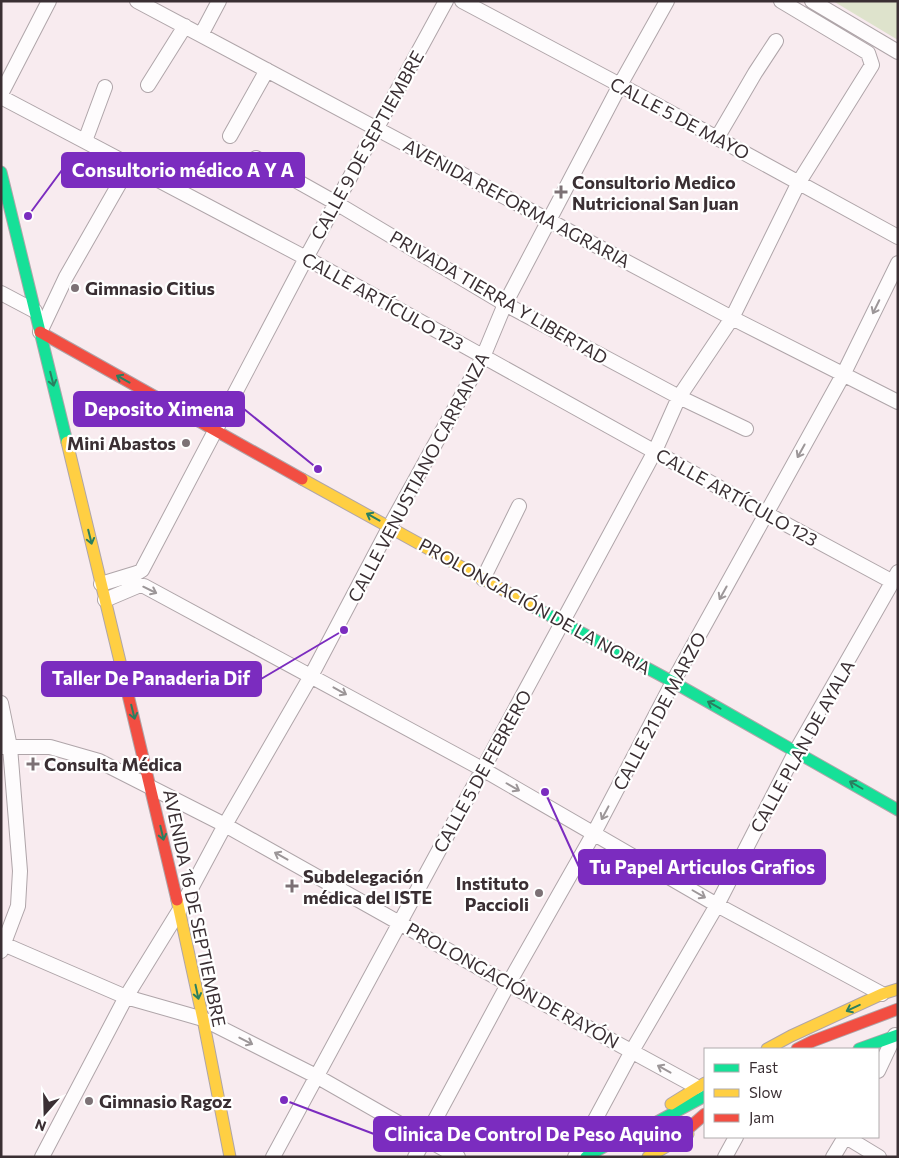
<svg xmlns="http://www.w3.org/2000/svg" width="899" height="1158" font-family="Commissioner,sans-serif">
  <rect width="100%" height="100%" fill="#f8ebef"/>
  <path fill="#dee3cc" d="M833 1H898V40Z"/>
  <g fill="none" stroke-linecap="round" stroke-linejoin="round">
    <g stroke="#afa5a9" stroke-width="16">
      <path id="street" d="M137 1 732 318 898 402
        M462 1 620 85 898 237
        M812 1 898 52
        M201 35 219 1
        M148 85 185 26
        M1 94 49 1
        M1 97 306 258 767 514 893 582
        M230 136 267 70
        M717 138 755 73 776 41
        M85 141 105 87
        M256 158 336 203 505 304 679 397 746 429
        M1 293 35 311
        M40 332 66 277 130 165
        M483 579 519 506
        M101 584 137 573 142 570 306 258 446 1
        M105 600 138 586H144L484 770 717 905 882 994
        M1 703 10 747 20 871 18 906 1 951
        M1 747H50L99 761 225 825 508 984 697 1087
        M1 943 126 997 203 1019 316 1076 458 1157
        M878 1071 895 1035
        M846 1137 879 1157
        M42 1157 126 997 179 911 225 825 311 676 390 526 483 357 505 304 620 85 667 1
        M273 1157 655 451 679 397 732 318 799 182 872 65 868 53 781 1
        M415 1157 506 988 594 833 673 682 843 375 898 263
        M575 1157 632 1051 717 905 796 751 898 572
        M725 1157 736 1137
        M833 1157 845 1137"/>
    </g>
    <g stroke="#afa5a9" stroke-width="13">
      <path id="fast" d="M1 172 67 442
        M532 606 673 682 898 810
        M859 1049 898 1035
        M615 1141 642 1130 705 1096
        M586 1157 628 1133"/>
    </g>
    <g stroke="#afa5a9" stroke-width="13">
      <path id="slow" d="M67 442 124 678
        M302 479 532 606
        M177 900 203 1019 230 1157
        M767 1049 791 1036 882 994 898 989
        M671 1104 705 1083
        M648 1157 688 1134"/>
    </g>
    <g stroke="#afa5a9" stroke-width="13">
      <path id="jam" d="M40 332 302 479
        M124 678 177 900
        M797 1049 813 1041 898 1009
        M674 1141 705 1114"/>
    </g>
    <use href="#street" stroke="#fefcfd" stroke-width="14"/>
    <use href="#fast" stroke="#16e098" stroke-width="11"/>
    <use href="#slow" stroke="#ffcf43" stroke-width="11"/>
    <use href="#jam" stroke="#f24e42" stroke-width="11"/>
  </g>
  <defs><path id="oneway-shaft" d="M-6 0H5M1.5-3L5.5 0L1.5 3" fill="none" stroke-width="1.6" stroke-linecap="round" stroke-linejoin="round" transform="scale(1.25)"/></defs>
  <g stroke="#9c9698">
    <use href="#oneway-shaft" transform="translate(876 307) rotate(116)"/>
    <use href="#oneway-shaft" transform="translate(801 451) rotate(119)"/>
    <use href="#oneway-shaft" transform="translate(150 590) rotate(26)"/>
    <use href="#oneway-shaft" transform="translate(723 593) rotate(119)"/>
    <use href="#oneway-shaft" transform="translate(340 691) rotate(29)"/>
    <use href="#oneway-shaft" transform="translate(513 787) rotate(30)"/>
    <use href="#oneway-shaft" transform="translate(605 813) rotate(118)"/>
    <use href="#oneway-shaft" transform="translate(281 856) rotate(-151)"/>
    <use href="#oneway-shaft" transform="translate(699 894) rotate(30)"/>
    <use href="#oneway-shaft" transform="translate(246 1041) rotate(27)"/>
    <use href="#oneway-shaft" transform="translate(664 1069) rotate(-151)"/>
  </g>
  <g stroke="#2a7f60">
    <use href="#oneway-shaft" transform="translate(52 379) rotate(76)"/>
    <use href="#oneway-shaft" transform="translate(123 379) rotate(-151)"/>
    <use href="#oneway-shaft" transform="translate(373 517) rotate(-151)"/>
    <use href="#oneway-shaft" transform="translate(90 537) rotate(76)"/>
    <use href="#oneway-shaft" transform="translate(714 705) rotate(-151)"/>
    <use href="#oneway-shaft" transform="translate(133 712) rotate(76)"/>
    <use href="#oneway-shaft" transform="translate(856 785) rotate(-150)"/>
    <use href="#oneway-shaft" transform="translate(162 833) rotate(77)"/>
    <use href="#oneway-shaft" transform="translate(197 992) rotate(78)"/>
    <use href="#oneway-shaft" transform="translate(853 1008) rotate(155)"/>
  </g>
  <g fill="#7c7175" stroke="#fff" stroke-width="2">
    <path d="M558.5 184.5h5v5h5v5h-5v5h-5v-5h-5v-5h5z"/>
    <circle cx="75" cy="288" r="5"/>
    <circle cx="186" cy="443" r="5"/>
    <path d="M30.5 756.5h5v5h5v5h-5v5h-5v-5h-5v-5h5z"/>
    <path d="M289.5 878.5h5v5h5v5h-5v5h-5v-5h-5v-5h5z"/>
    <circle cx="539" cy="893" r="5"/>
    <circle cx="89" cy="1101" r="5"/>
  </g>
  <g text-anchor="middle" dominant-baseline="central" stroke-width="4.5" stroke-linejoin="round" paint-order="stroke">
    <g font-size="18" fill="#3a2f33" stroke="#fff">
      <text transform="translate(680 118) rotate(28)">CALLE 5 DE MAYO</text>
      <text transform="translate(367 145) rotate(-61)">CALLE 9 DE SEPTIEMBRE</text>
      <text transform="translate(517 203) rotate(28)">AVENIDA REFORMA AGRARIA</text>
      <text transform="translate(499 297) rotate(30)">PRIVADA TIERRA Y LIBERTAD</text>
      <text transform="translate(383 301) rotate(29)">CALLE ARTÍCULO 123</text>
      <text transform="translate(418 477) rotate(-62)">CALLE VENUSTIANO CARRANZA</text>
      <text transform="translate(737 497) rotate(29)">CALLE ARTÍCULO 123</text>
      <text transform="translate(535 606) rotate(29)">PROLONGACIÓN DE LA NORIA</text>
      <text transform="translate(659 711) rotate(-62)">CALLE 21 DE MARZO</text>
      <text transform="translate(802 746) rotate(-61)">CALLE PLAN DE AYALA</text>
      <text transform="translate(482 771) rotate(-61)">CALLE 5 DE FEBRERO</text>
      <text transform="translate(195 908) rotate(78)">AVENIDA 16 DE SEPTIEMBRE</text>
      <text transform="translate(513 985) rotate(29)">PROLONGACIÓN DE RAYÓN</text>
    </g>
    <g font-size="18" font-weight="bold" fill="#3a2f33" stroke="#fff" text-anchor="start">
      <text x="572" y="182">Consultorio Medico<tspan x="572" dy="21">Nutricional San Juan</tspan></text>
      <text x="85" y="288">Gimnasio Citius</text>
      <text x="176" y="443" text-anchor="end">Mini Abastos</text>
      <text x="44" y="764">Consulta Médica</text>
      <text x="303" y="876">Subdelegación<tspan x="303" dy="21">médica del ISTE</tspan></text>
      <text x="529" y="883" text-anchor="end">Instituto<tspan x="529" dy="21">Paccioli</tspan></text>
      <text x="99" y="1101">Gimnasio Ragoz</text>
    </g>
  </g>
  <path fill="none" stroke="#7b2cbf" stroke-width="2" d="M28 216L62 170M318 469L244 409M344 630L261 679M545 792L579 867M284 1100L374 1134"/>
  <g fill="#7b2cbf" stroke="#fff" stroke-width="2">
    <circle cx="28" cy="216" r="5"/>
    <circle cx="318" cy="469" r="5"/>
    <circle cx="344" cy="630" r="5"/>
    <circle cx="545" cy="792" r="5"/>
    <circle cx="284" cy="1100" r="5"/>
  </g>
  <g fill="#7b2cbf" stroke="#7b2cbf" stroke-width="2">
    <rect x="62" y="153" width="242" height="34" rx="5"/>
    <rect x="74" y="392" width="170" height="34" rx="5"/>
    <rect x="42" y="662" width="219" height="34" rx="5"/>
    <rect x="579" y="850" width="246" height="34" rx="5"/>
    <rect x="374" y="1117" width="318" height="34" rx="5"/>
  </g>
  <g font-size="19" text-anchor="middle" font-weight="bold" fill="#fff">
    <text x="183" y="177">Consultorio médico A Y A</text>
    <text x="159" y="416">Deposito Ximena</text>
    <text x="151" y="685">Taller De Panaderia Dif</text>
    <text x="702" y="874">Tu Papel Articulos Grafios</text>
    <text x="533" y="1141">Clinica De Control De Peso Aquino</text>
  </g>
  <rect width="899" height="1158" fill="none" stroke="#3a2f33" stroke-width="5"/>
  <rect x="704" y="1048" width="175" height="90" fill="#ffffff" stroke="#b0acad"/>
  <rect x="714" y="1064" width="25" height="8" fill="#16e098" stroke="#b0acad"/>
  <text x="749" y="1073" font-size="15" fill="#3a2f33">Fast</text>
  <rect x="714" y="1089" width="25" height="8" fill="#ffcf43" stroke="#b0acad"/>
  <text x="749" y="1098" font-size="15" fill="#3a2f33">Slow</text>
  <rect x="714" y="1114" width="25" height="8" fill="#f24e42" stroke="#b0acad"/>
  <text x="749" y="1123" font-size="15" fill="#3a2f33">Jam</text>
  <g transform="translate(45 1113) rotate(200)" stroke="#ffffff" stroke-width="4" paint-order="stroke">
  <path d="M0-4L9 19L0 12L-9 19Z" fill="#3a2f33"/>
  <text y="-8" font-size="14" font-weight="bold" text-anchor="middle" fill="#3a2f33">N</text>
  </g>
</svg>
